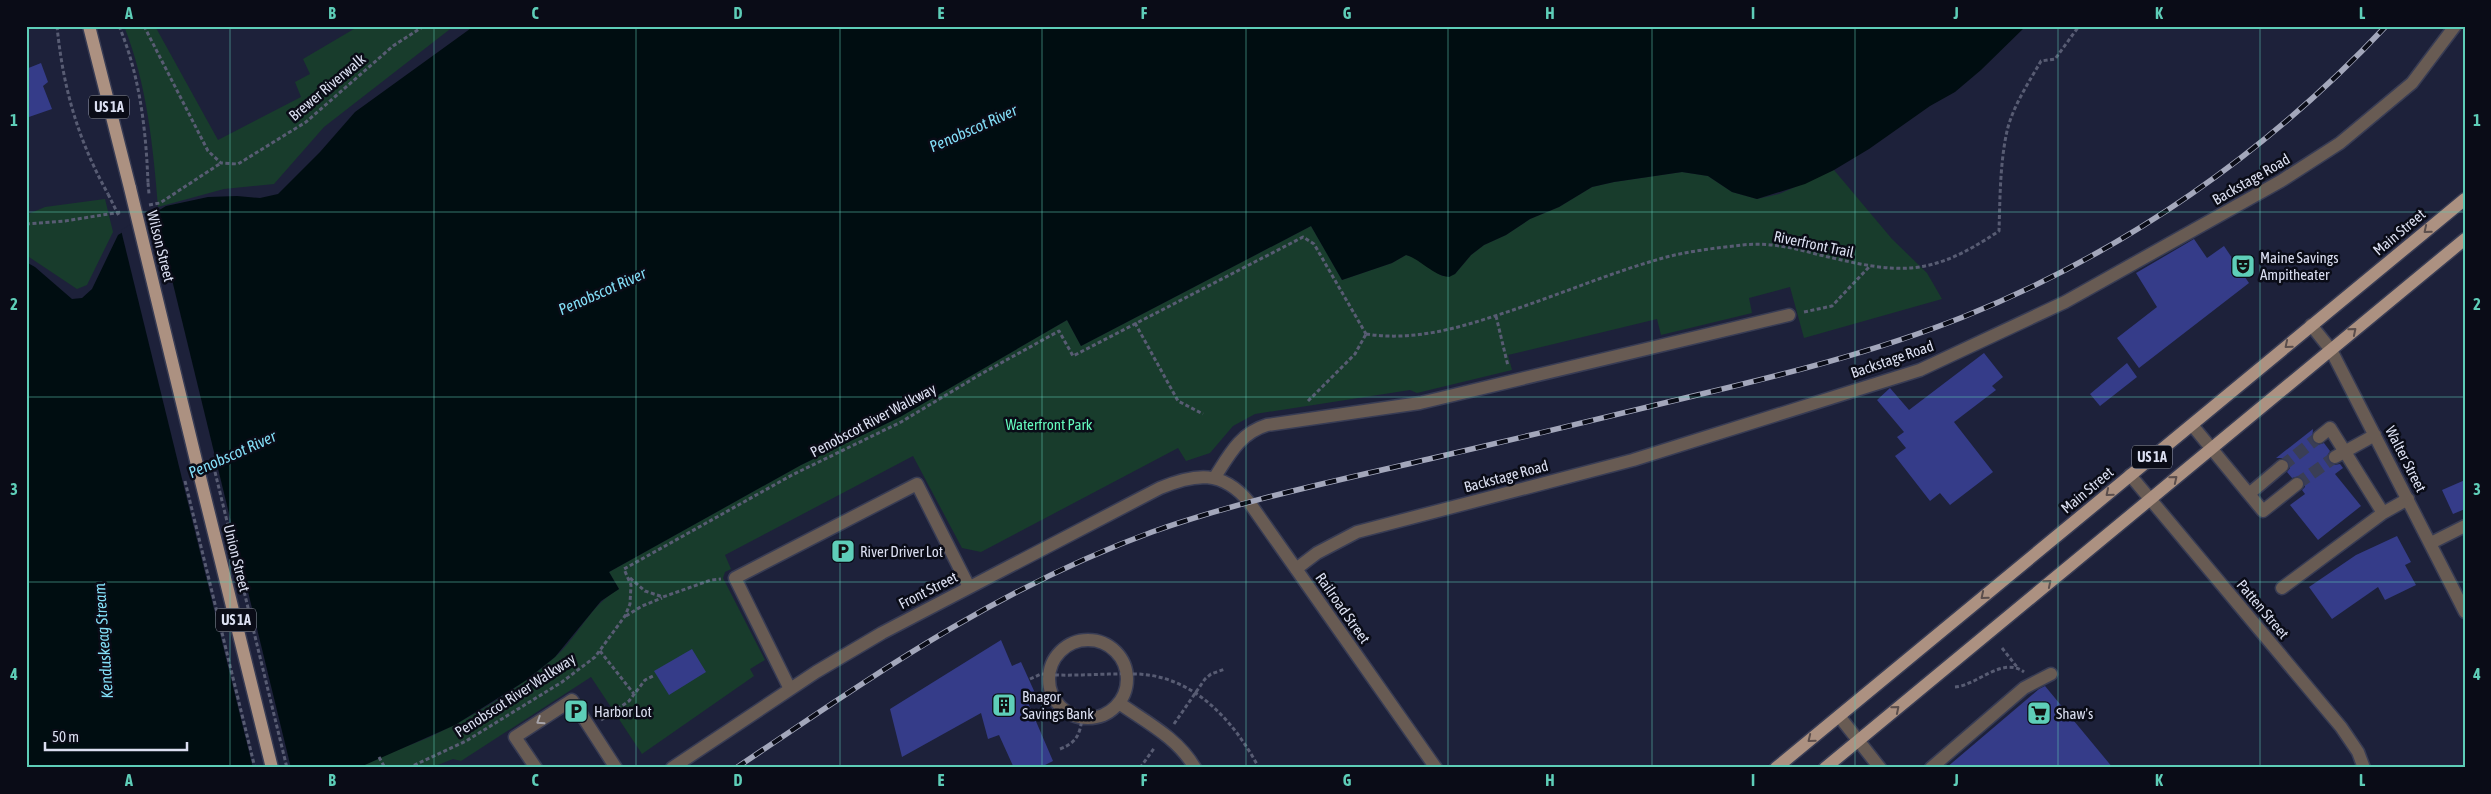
<svg xmlns="http://www.w3.org/2000/svg" width="2491" height="794" font-family="'Asap Condensed',sans-serif">
  <rect width="100%" height="100%" fill="#1d213a"/>
  <path fill="#183c2c" d="M124 26H155L218 140 301 97 295 82 310 74 303 59 359 26H454L324 127 274 184 224 189 158 207C153 146 147 84 124 26Z
    M1834 170 1892 239 1927 273 1942 299 1804 338 1790 287 1749 298 1752 313 1661 335 1657 319 1508 355 1512 370 1417 393 1410 390 1255 414 1233 426 1210 453 1186 461 1178 448 981 552 962 548 913 456 725 555 731 569 725 572 723 578 765 660 750 669 754 676 642 754 591 677 461 761 453 759 430 768H358C382 755 407 747 432 736 475 716 517 689 554 658 578 637 590 605 619 589L609 572 801 465 900 417 1067 320 1081 346 1311 226 1342 280 1392 263 1406 255 1413 257 1442 276 1455 274 1471 255 1484 245 1506 235 1530 219 1559 207 1592 187 1614 182 1682 172 1708 176 1732 192 1757 199 1779 194Z
    M105 199 113 232 87 285 77 289 26 255V215L45 207Z"/>
  <path fill="#000d11" d="M474 26H2026L1981 70 1955 92 1930 106 1869 149 1834 170 1805 184 1757 199 1732 192 1708 176 1682 172 1614 182 1592 187 1559 207 1530 219 1506 235 1484 245 1471 255 1455 274 1449 277C1432 275 1422 260 1406 255L1392 263 1342 280 1311 226 1081 346 1067 320 900 417 801 465 609 572 619 589 601 601 555 657 525 681 455 725 358 768H26V262L35 267 72 299 82 298 92 289 118 235 166 206 208 197 237 196 260 198 278 194 320 152 355 112Z"/>
  <path fill="#1d213a" d="M155 210 291 768H253L121 230Z"/>
  <path fill="#353c89" d="M41 63 48 82 43 86 52 109 26 118V69Z
    M2194 239 2207 258 2224 246 2249 283 2139 368 2117 338 2157 307 2136 273Z
    M1984 353 2003 377 1992 386 1996 390 1954 422 1993 472 1950 505 1940 493 1930 501 1895 456 1906 448 1897 437 1904 432 1877 400 1890 388 1909 410Z
    M2127 363 2137 377 2100 406 2090 394Z
    M2313 429 2312 442 2317 445 2324 443 2330 451 2327 456 2328 461 2334 465 2340 464 2343 468 2335 474 2361 506 2318 540 2290 505 2305 494 2302 490 2305 487 2304 479 2300 476 2292 478 2287 472 2290 468 2288 461 2284 458H2276Z
    M2465 480V509L2453 514 2442 490Z
    M2397 536 2411 562 2405 565 2416 585 2385 600 2378 587 2332 619 2309 587 2356 555Z
    M1001 640 1012 666 1021 662 1035 693 1026 698 1053 761 1039 768H1014L999 735 988 739 981 713 902 757 890 709Z
    M692 649 706 672 669 695 654 671Z
    M2045 686 2113 768H1946L2039 689Z"/>
  <g fill="none" stroke-linecap="round" stroke-linejoin="round">
    <path stroke="#3a3e55" stroke-width="12" stroke-dasharray="12 6" stroke-linecap="butt" d="M2282 466 2319 437
      M2297 484 2335 457"/>
    <g stroke="#383c54" stroke-width="15">
      <path id="minor" d="M2311 325 2331 350 2465 612
        M2192 425 2263 511 2297 484
        M2319 437 2330 428 2383 513 2408 499
        M2335 457 2375 435
        M2130 475 2341 727 2358 752 2364 768
        M1215 477C1229 455 1240 433 1267 425L1420 403 1789 315
        M2249 494 2282 466
        M2431 543 2465 526
        M1296 569 1317 553 1357 532 1633 460 1920 370 2065 302 2281 181 2340 143 2412 83 2455 26
        M2282 588 2383 513
        M1049 679a39 39 0 1 1 78 0a39 39 0 1 1-78 0Z
        M790 689 735 578 917 484 969 587
        M1119 703C1146 722 1178 738 1195 768
        M1839 716 1880 768
        M536 768 515 737 572 700 616 768
        M672 768 816 672 882 633 1160 488C1196 473 1222 470 1249 502L1436 768
        M1931 768 2024 688 2051 674"/>
    </g>
    <g stroke="#383c54" stroke-width="15">
      <path id="major" d="M89 26 130 188
        M199 473 272 768
        M1776 768 2465 199
        M1825 768 2465 239"/>
    </g>
    <path stroke="#585c73" stroke-width="3" stroke-dasharray="4 2.5" stroke-linecap="butt" d="M57 26C63 88 78 140 108 194
      M119 26C140 76 146 130 148 183
      M144 26 208 151 221 163 238 164 306 122 393 46 424 26
      M149 205 160 203 221 163
      M26 224 65 221 121 212
      M1804 312 1832 306 1869 267
      M1496 316 1508 366
      M1135 323 1178 401 1203 414
      M1366 334C1417 342 1465 326 1513 310 1563 293 1613 272 1663 258 1688 251 1717 248 1742 245 1769 242 1794 248 1820 255 1899 274 1929 278 1999 231 2000 198 2000 163 2007 131 2013 106 2029 82 2041 61L2055 59 2079 26
      M1308 401 1355 354 1366 334
      M630 578 645 591 663 597 711 580 721 579
      M626 616 642 606 662 598
      M2002 648 2017 667
      M600 651 634 694
      M1030 679 1041 674C1073 677 1105 673 1137 674 1194 676 1234 721 1259 768
      M1955 687C1978 685 2002 656 2024 672
      M601 720 629 701 645 680 653 676
      M1174 724 1205 679 1211 674 1225 669
      M1060 749C1076 743 1080 735 1082 718
      M379 757 385 768
      M408 768 466 741 562 682 595 657 625 616 630 604 631 585 624 569 792 475 901 422 981 374 1059 331 1073 356 1303 237 1314 244 1366 334
      M1140 768 1155 747"/>
    <use href="#minor" stroke="#685b53" stroke-width="12"/>
    <use href="#major" stroke="#ac9181" stroke-width="12"/>
    <g stroke="#a3a7bb" stroke-width="5.5">
      <path id="rail" d="M736 768C873 676 996 589 1152 532 1242 500 1336 481 1429 459 1516 439 1602 418 1689 397 1782 375 1875 352 1963 317 2123 253 2268 152 2386 26"/>
    </g>
    <use href="#rail" stroke="#0a0c17" stroke-width="4" stroke-dasharray="11" stroke-linecap="butt"/>
    <g stroke="#383c54" stroke-width="15" stroke-linecap="butt">
      <path id="major-bridge" d="M130 188 199 473"/>
    </g>
    <path stroke="#585c73" stroke-width="3" stroke-dasharray="4 2.5" stroke-linecap="butt" d="M148 183 149 194
      M108 194 119 216
      M215 472 287 768
      M185 481 255 768"/>
    <use href="#major-bridge" stroke="#ac9181" stroke-width="12"/>
  </g>
  <defs><path id="oneway-chevron" d="M-2-3.5L2.5 0L-2 3.5" fill="none" stroke-width="1.6" stroke-linecap="round" stroke-linejoin="round" transform="scale(1.25)"/></defs>
  <g stroke="#5b4e4c">
    <use href="#oneway-chevron" transform="translate(2427 230) rotate(140)"/>
    <use href="#oneway-chevron" transform="translate(2353 331) rotate(-40)"/>
    <use href="#oneway-chevron" transform="translate(2288 345) rotate(140)"/>
    <use href="#oneway-chevron" transform="translate(2174 479) rotate(-39)"/>
    <use href="#oneway-chevron" transform="translate(2109 493) rotate(140)"/>
    <use href="#oneway-chevron" transform="translate(2048 583) rotate(-40)"/>
    <use href="#oneway-chevron" transform="translate(1984 596) rotate(140)"/>
    <use href="#oneway-chevron" transform="translate(1896 709) rotate(-40)"/>
    <use href="#oneway-chevron" transform="translate(1811 739) rotate(141)"/>
  </g>
  <use stroke="#a7a4aa" href="#oneway-chevron" transform="translate(540 721) rotate(147)"/>
  <path fill="none" stroke="#5eceb8" stroke-width="1" stroke-opacity="0.55" d="M230 26V768M434 26V768M636 26V768M840 26V768M1042 26V768M1246 26V768M1448 26V768M1652 26V768M1855 26V768M2058 26V768M2260 26V768M26 212H2465M26 397H2465M26 582H2465"/>
  <defs>
    <g id="theatre-square" transform="scale(1.25)"><rect x="-9" y="-9" width="18" height="18" rx="4" fill="#5eceb8" stroke="#0a0c17"/><path d="M-5-5.5Q0-4 5-5.5V0Q5 5 0 6Q-5 5-5 0ZM-3.3-2.5H-1v1.5H-3.3ZM1-2.5H3.3v1.5H1ZM-2.8 1Q0 5.5 2.8 1Z" fill="#111"/></g>
    <g id="parking-square" transform="scale(1.25)"><rect x="-9" y="-9" width="18" height="18" rx="4" fill="#5eceb8" stroke="#0a0c17"/><path d="M-3.5-5.5H1a3.5 3.5 0 0 1 0 7H-1V5.5H-3.5ZM-1-3.4V-.6H.8a1.4 1.4 0 0 0 0-2.8Z" fill="#111"/></g>
    <g id="building-square" transform="scale(1.25)"><rect x="-9" y="-9" width="18" height="18" rx="4" fill="#5eceb8" stroke="#0a0c17"/><path d="M-4-6H4V6H1V3H-1V6H-4ZM-2.5-4.3h1.7v1.8h-1.7ZM.8-4.3h1.7v1.8H.8ZM-2.5-1h1.7V.8h-1.7ZM.8-1h1.7V.8H.8Z" fill="#111"/></g>
    <g id="supermarket-square" transform="scale(1.25)"><rect x="-9" y="-9" width="18" height="18" rx="4" fill="#5eceb8" stroke="#0a0c17"/><path d="M-6-5.5h2.5l.6 2H6L4.5 2H-2.5L-4.4-4H-6ZM-1.5 3.2a1.3 1.3 0 1 0 .1 0ZM3 3.2a1.3 1.3 0 1 0 .1 0Z" fill="#111"/></g>
  </defs>
  <g fill-rule="evenodd">
    <use href="#theatre-square" x="2243" y="266"/>
    <use href="#parking-square" x="843" y="551"/>
    <use href="#building-square" x="1004" y="705"/>
    <use href="#parking-square" x="576" y="711"/>
    <use href="#supermarket-square" x="2039" y="713"/>
  </g>
  <g text-anchor="middle" dominant-baseline="central" stroke-width="5" stroke-linejoin="round" paint-order="stroke">
    <g fill="#0a0c17" stroke="#9ca0b0" stroke-width="1">
      <rect x="89" y="95.5" width="40" height="23" rx="4"/>
      <rect x="2132" y="445.5" width="40" height="23" rx="4"/>
      <rect x="216" y="608.5" width="40" height="23" rx="4"/>
    </g>
    <g font-size="14" font-weight="bold" fill="#dbdff1">
      <text x="109" y="107">US 1A</text>
      <text x="2152" y="457">US 1A</text>
      <text x="236" y="620">US 1A</text>
    </g>
    <g font-size="15" fill="#dbdff1" stroke="#0a0c17">
      <text transform="translate(327 87) rotate(-40)">Brewer Riverwalk</text>
      <text transform="translate(2251 179) rotate(-30)">Backstage Road</text>
      <text transform="translate(2399 232) rotate(-40)">Main Street</text>
      <text transform="translate(1814 244) rotate(12)">Riverfront Trail</text>
      <text transform="translate(161 246) rotate(76)">Wilson Street</text>
      <text transform="translate(1892 359) rotate(-19)">Backstage Road</text>
      <text transform="translate(873 420) rotate(-28)">Penobscot River Walkway</text>
      <text transform="translate(2406 459) rotate(63)">Walter Street</text>
      <text transform="translate(1506 476) rotate(-15)">Backstage Road</text>
      <text transform="translate(2087 490) rotate(-40)">Main Street</text>
      <text transform="translate(237 558) rotate(76)">Union Street</text>
      <text transform="translate(928 590) rotate(-27)">Front Street</text>
      <text transform="translate(1343 608) rotate(55)">Railroad Street</text>
      <text transform="translate(2263 609) rotate(50)">Patten Street</text>
      <text transform="translate(515 695) rotate(-33)">Penobscot River Walkway</text>
    </g>
    <g font-size="15" fill="#dbdff1" stroke="#0a0c17" text-anchor="start">
      <text x="2260" y="257">Maine Savings<tspan x="2260" dy="17">Ampitheater</tspan></text>
      <text x="860" y="551">River Driver Lot</text>
      <text x="1022" y="696">Bnagor<tspan x="1022" dy="17">Savings Bank</tspan></text>
      <text x="594" y="711">Harbor Lot</text>
      <text x="2056" y="713">Shaw's</text>
    </g>
    <g font-size="15" fill="#65fcbf" stroke="#0a0c17">
      <text x="1049" y="424">Waterfront Park</text>
    </g>
    <g font-size="16" font-style="italic" fill="#83def7" stroke="#0a0c17">
      <text transform="translate(973 128) rotate(-24)">Penobscot River</text>
      <text transform="translate(602 291) rotate(-24)">Penobscot River</text>
      <text transform="translate(232 454) rotate(-24)">Penobscot River</text>
      <text transform="translate(103 641) rotate(-94)">Kenduskeag Stream</text>
    </g>
  </g>
  <rect width="2491" height="794" fill="none" stroke="#0a0c17" stroke-width="55"/>
  <path d="M45 742v8h142v-8" fill="none" stroke="#dbdff1" stroke-width="2.5"/>
  <text x="52" y="742" font-size="15" fill="#dbdff1" stroke="#0a0c17" stroke-width="4" paint-order="stroke">50 m</text>
  <rect x="28" y="28" width="2436" height="738" fill="none" stroke="#5eceb8" stroke-width="2"/>
  <g font-size="16" text-anchor="middle" font-weight="bold" fill="#5eceb8">
    <text x="129" y="19">A</text>
    <text x="332" y="19">B</text>
    <text x="535" y="19">C</text>
    <text x="738" y="19">D</text>
    <text x="941" y="19">E</text>
    <text x="1144" y="19">F</text>
    <text x="1347" y="19">G</text>
    <text x="1550" y="19">H</text>
    <text x="1753" y="19">I</text>
    <text x="1956" y="19">J</text>
    <text x="2159" y="19">K</text>
    <text x="2362" y="19">L</text>
    <text x="14" y="126">1</text>
    <text x="2477" y="126">1</text>
    <text x="14" y="310">2</text>
    <text x="2477" y="310">2</text>
    <text x="14" y="495">3</text>
    <text x="2477" y="495">3</text>
    <text x="14" y="680">4</text>
    <text x="2477" y="680">4</text>
    <text x="129" y="786">A</text>
    <text x="332" y="786">B</text>
    <text x="535" y="786">C</text>
    <text x="738" y="786">D</text>
    <text x="941" y="786">E</text>
    <text x="1144" y="786">F</text>
    <text x="1347" y="786">G</text>
    <text x="1550" y="786">H</text>
    <text x="1753" y="786">I</text>
    <text x="1956" y="786">J</text>
    <text x="2159" y="786">K</text>
    <text x="2362" y="786">L</text>
  </g>
</svg>
